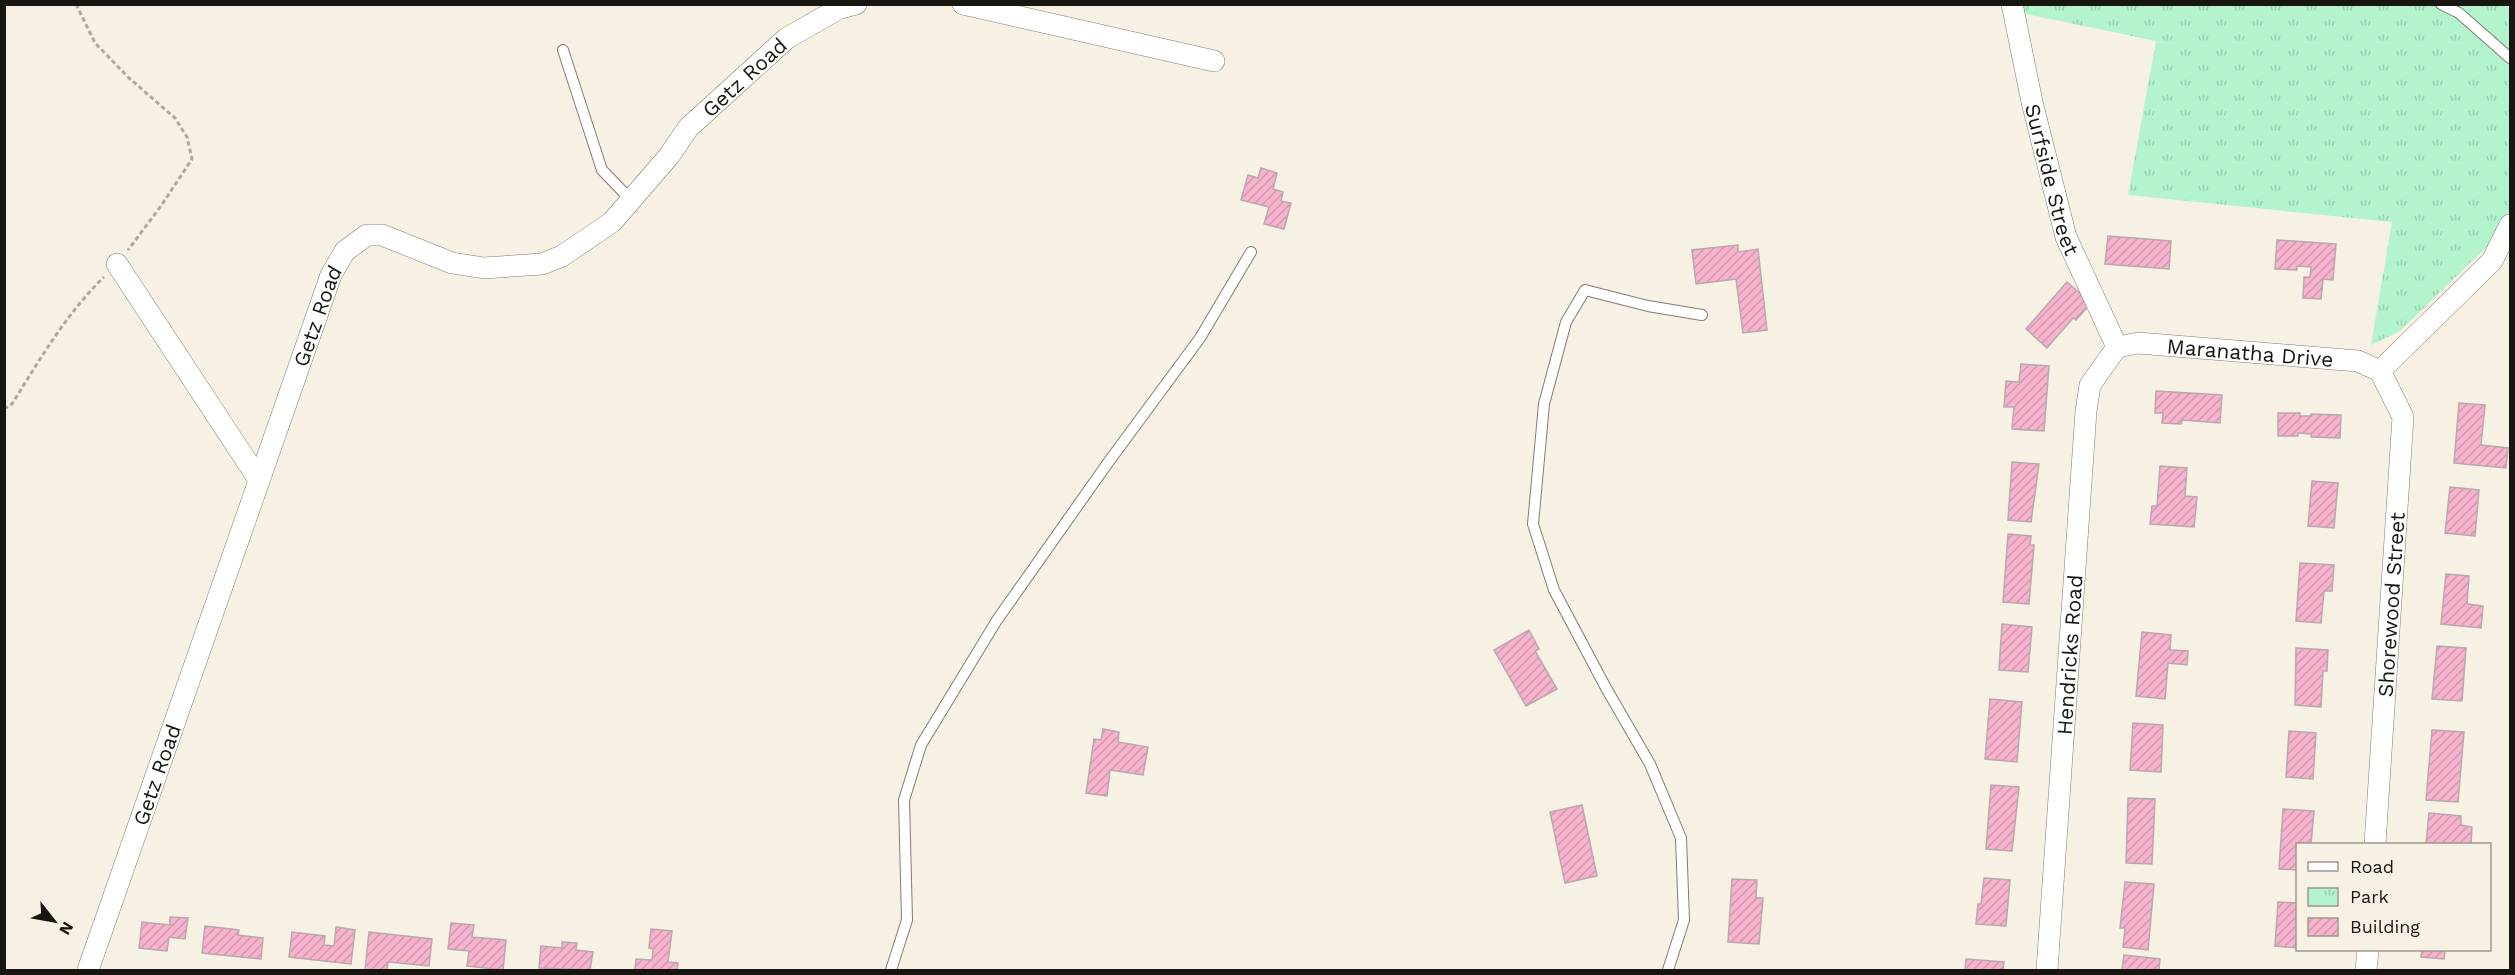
<svg xmlns="http://www.w3.org/2000/svg" width="2515" height="975" font-family="'Work Sans',sans-serif">
  <defs>
    <pattern id="park-tufts" width="24" height="20" patternUnits="userSpaceOnUse" patternTransform="scale(1.5)"><rect width="24" height="20" fill="#b3f4cd"/><path d="M3 7l-1-3M5 7V3M7 7l1-3M15 17l-1-3M17 17v-4M19 17l1-3" fill="none" stroke="#99d0af"/></pattern>
    <pattern id="building-hatch" width="6" height="6" patternUnits="userSpaceOnUse" patternTransform="scale(1.5)"><rect width="6" height="6" fill="#f7b2ce"/><path d="M-1 1l2-2M0 6l6-6M5 7l2-2" fill="none" stroke="#d398b0"/></pattern>
  </defs>
  <rect width="100%" height="100%" fill="#f6f1e3"/>
  <path fill="url(#park-tufts)" d="M2013 4 2510 5V224L2400 331 2371 345 2392 222 2128 195 2156 41 2012 11Z"/>
  <path fill="url(#building-hatch)" stroke="#b7a9ae" stroke-width="1.5" d="M1261 168 1277 173 1273 189 1283 192 1281 201 1291 203 1284 229 1264 224 1269 207 1241 200 1248 175 1258 178Z
    M2108 236 2171 241 2169 269 2105 264Z
    M2277 240 2336 244 2333 280 2323 279 2321 299 2303 298 2304 277H2310L2311 267 2297 266V270L2275 269Z
    M1738 245V252L1758 249 1767 330 1743 333 1736 279 1696 284 1692 250Z
    M2067 282 2091 303 2076 320 2073 318 2047 348 2026 329Z
    M2021 364 2049 366 2044 431 2012 429 2014 407H2004L2006 381 2019 382Z
    M2156 391 2222 395 2220 423 2182 420 2181 424 2162 423 2163 413H2155Z
    M2459 403 2485 405 2481 445 2508 448 2506 468 2454 463Z
    M2278 413H2300V416H2311V414L2341 415 2340 438 2311 437V434L2298 433V436H2278Z
    M2012 462 2039 464 2031 522 2008 520Z
    M2160 466 2187 468 2185 496 2197 497 2194 527 2150 524 2152 506H2157Z
    M2312 481 2338 483 2334 528 2308 526Z
    M2450 487 2479 490 2475 536 2445 533Z
    M2008 534 2031 536 2030 545H2034L2029 604 2003 602Z
    M2300 563 2334 565 2332 591H2324L2321 623 2296 621Z
    M2446 574 2469 576 2467 604 2483 606 2481 628 2441 624Z
    M2002 624 2032 627 2028 672 1999 670Z
    M1529 630 1539 649 1535 651 1557 689 1526 706 1494 650Z
    M2142 632 2171 635 2170 650 2188 651 2187 665 2168 663 2165 699 2136 696Z
    M2437 646 2466 648 2462 701 2432 699Z
    M2296 648 2328 650 2327 671H2323L2321 707 2295 705Z
    M1990 699 2022 702 2017 762 1985 759Z
    M2133 723 2163 725 2161 772 2130 770Z
    M1103 729 1119 732 1118 742 1148 747 1143 775 1110 770 1107 796 1086 793 1094 739 1101 740Z
    M2432 730 2464 732 2458 802 2426 800Z
    M2289 731 2316 733 2313 779 2286 777Z
    M1991 785 2019 787 2012 851 1986 849Z
    M2128 798 2155 799 2152 864 2126 863Z
    M1582 805 1597 876 1565 883 1550 812Z
    M2283 809 2314 811 2311 844H2298V870L2279 869Z
    M2429 813 2461 816V825L2472 827 2471 844H2426Z
    M1984 878 2010 880 2006 926 1976 924 1978 904H1981Z
    M1732 879 1757 880 1756 898H1763L1759 944 1728 942Z
    M2125 882 2154 884 2148 950 2123 947 2125 928H2120Z
    M2278 902 2298 903V948L2275 946Z
    M170 917 188 918 185 939 169 937 167 951 139 948 142 922 170 925Z
    M451 923 474 925 472 937 506 940 503 970 467 966 469 951 448 949Z
    M205 926 239 930 238 935 263 938 261 959 202 953Z
    M336 927 355 930 351 964 289 957 292 932 325 936 324 945 334 946Z
    M651 929 672 931 668 962 678 963 677 970H635L636 959 652 960 653 949 649 948Z
    M369 932 432 939 429 966 388 962 387 970H365Z
    M562 942 577 943 576 950 593 952 590 970 539 968 541 946 562 948Z
    M2422 950H2454H2445L2444 959 2421 957Z
    M2124 955 2160 959 2159 970H2122Z
    M1966 959 2004 962 2003 970H1965Z"/>
  <g fill="none" stroke-linecap="round" stroke-linejoin="round">
    <g stroke="#817d71" stroke-width="12">
      <path id="lane" d="M2441 4 2459 13 2510 58
        M563 50 602 170 631 200
        M891 970 907 920 904 800 921 745 997 620 1107 464 1200 338 1251 252
        M1668 970 1684 920 1681 838 1650 764 1606 688 1554 590 1533 524 1544 404 1566 322 1585 290 1648 306 1702 315"/>
    </g>
    <g stroke="#817d71" stroke-width="22">
      <g id="street">
        <path d="M963 4 1214 61"/>
        <path id="s1" d="M2012 4 2032 102 2066 237 2117 347"/>
        <path d="M117 264 259 480"/>
        <path id="s2" d="M2117 347 2138 343 2358 361 2380 371"/>
        <path d="M2380 371 2492 261 2510 225"/>
        <path id="s3" d="M2375 844 2403 417 2380 371"/>
        <path id="s4" d="M88 970 331 275 345 251 367 235H382L452 263 484 268 542 264 562 256 612 222 669 156 688 128 787 38 838 9 856 4"/>
        <path id="s5" d="M2047 970 2086 411 2090 385 2117 347"/>
        <path d="M2366 970 2368 950"/>
      </g>
    </g>
    <path stroke="#ada99e" stroke-width="3" stroke-dasharray="4.5 3" stroke-linecap="butt" d="M76 4 95 43 129 78 175 118 187 137 192 159 161 206 128 250
      M4 409 12 404C40 359 66 314 104 277"/>
    <use href="#lane" stroke="#fff" stroke-width="10"/>
    <use href="#street" stroke="#fff" stroke-width="21"/>
  </g>
  <g text-anchor="middle" dominant-baseline="central" stroke-width="5" stroke-linejoin="round" paint-order="stroke">
    <g font-size="21" fill="#171611" stroke="#f6f1e3">
      <text stroke="none"><textPath href="#s4" startOffset="1251">Getz Road</textPath></text>
      <text stroke="none"><textPath href="#s1" startOffset="180">Surfside Street</textPath></text>
      <text stroke="none"><textPath href="#s4" startOffset="693">Getz Road</textPath></text>
      <text stroke="none"><textPath href="#s2" startOffset="134">Maranatha Drive</textPath></text>
      <text stroke="none"><textPath href="#s3" startOffset="240">Shorewood Street</textPath></text>
      <text stroke="none"><textPath href="#s5" startOffset="316">Hendricks Road</textPath></text>
      <text stroke="none"><textPath href="#s4" startOffset="207">Getz Road</textPath></text>
    </g>
  </g>
  <rect width="2515" height="975" fill="none" stroke="#171611" stroke-width="12"/>
  <rect x="2296" y="843" width="195" height="108" fill="#f6f1e3" stroke="#9d998f" stroke-width="1.5"/>
  <rect x="2308" y="862" width="30" height="9" fill="#ffffff" stroke="#9d998f" stroke-width="1.5"/>
  <text x="2350" y="873" font-size="18" fill="#171611">Road</text>
  <rect x="2308" y="888" width="30" height="18" fill="url(#park-tufts)" stroke="#9d998f" stroke-width="1.5"/>
  <text x="2350" y="903" font-size="18" fill="#171611">Park</text>
  <rect x="2308" y="918" width="30" height="18" fill="url(#building-hatch)" stroke="#9d998f" stroke-width="1.5"/>
  <text x="2350" y="933" font-size="18" fill="#171611">Building</text>
  <g transform="translate(54 921) rotate(121)" stroke="#f6f1e3" stroke-width="4.5" paint-order="stroke">
  <path d="M0-4.5L10 22L0 15L-10 22Z" fill="#171611"/>
  <text y="-9" font-size="16" font-weight="bold" text-anchor="middle" fill="#171611">N</text>
  </g>
</svg>
